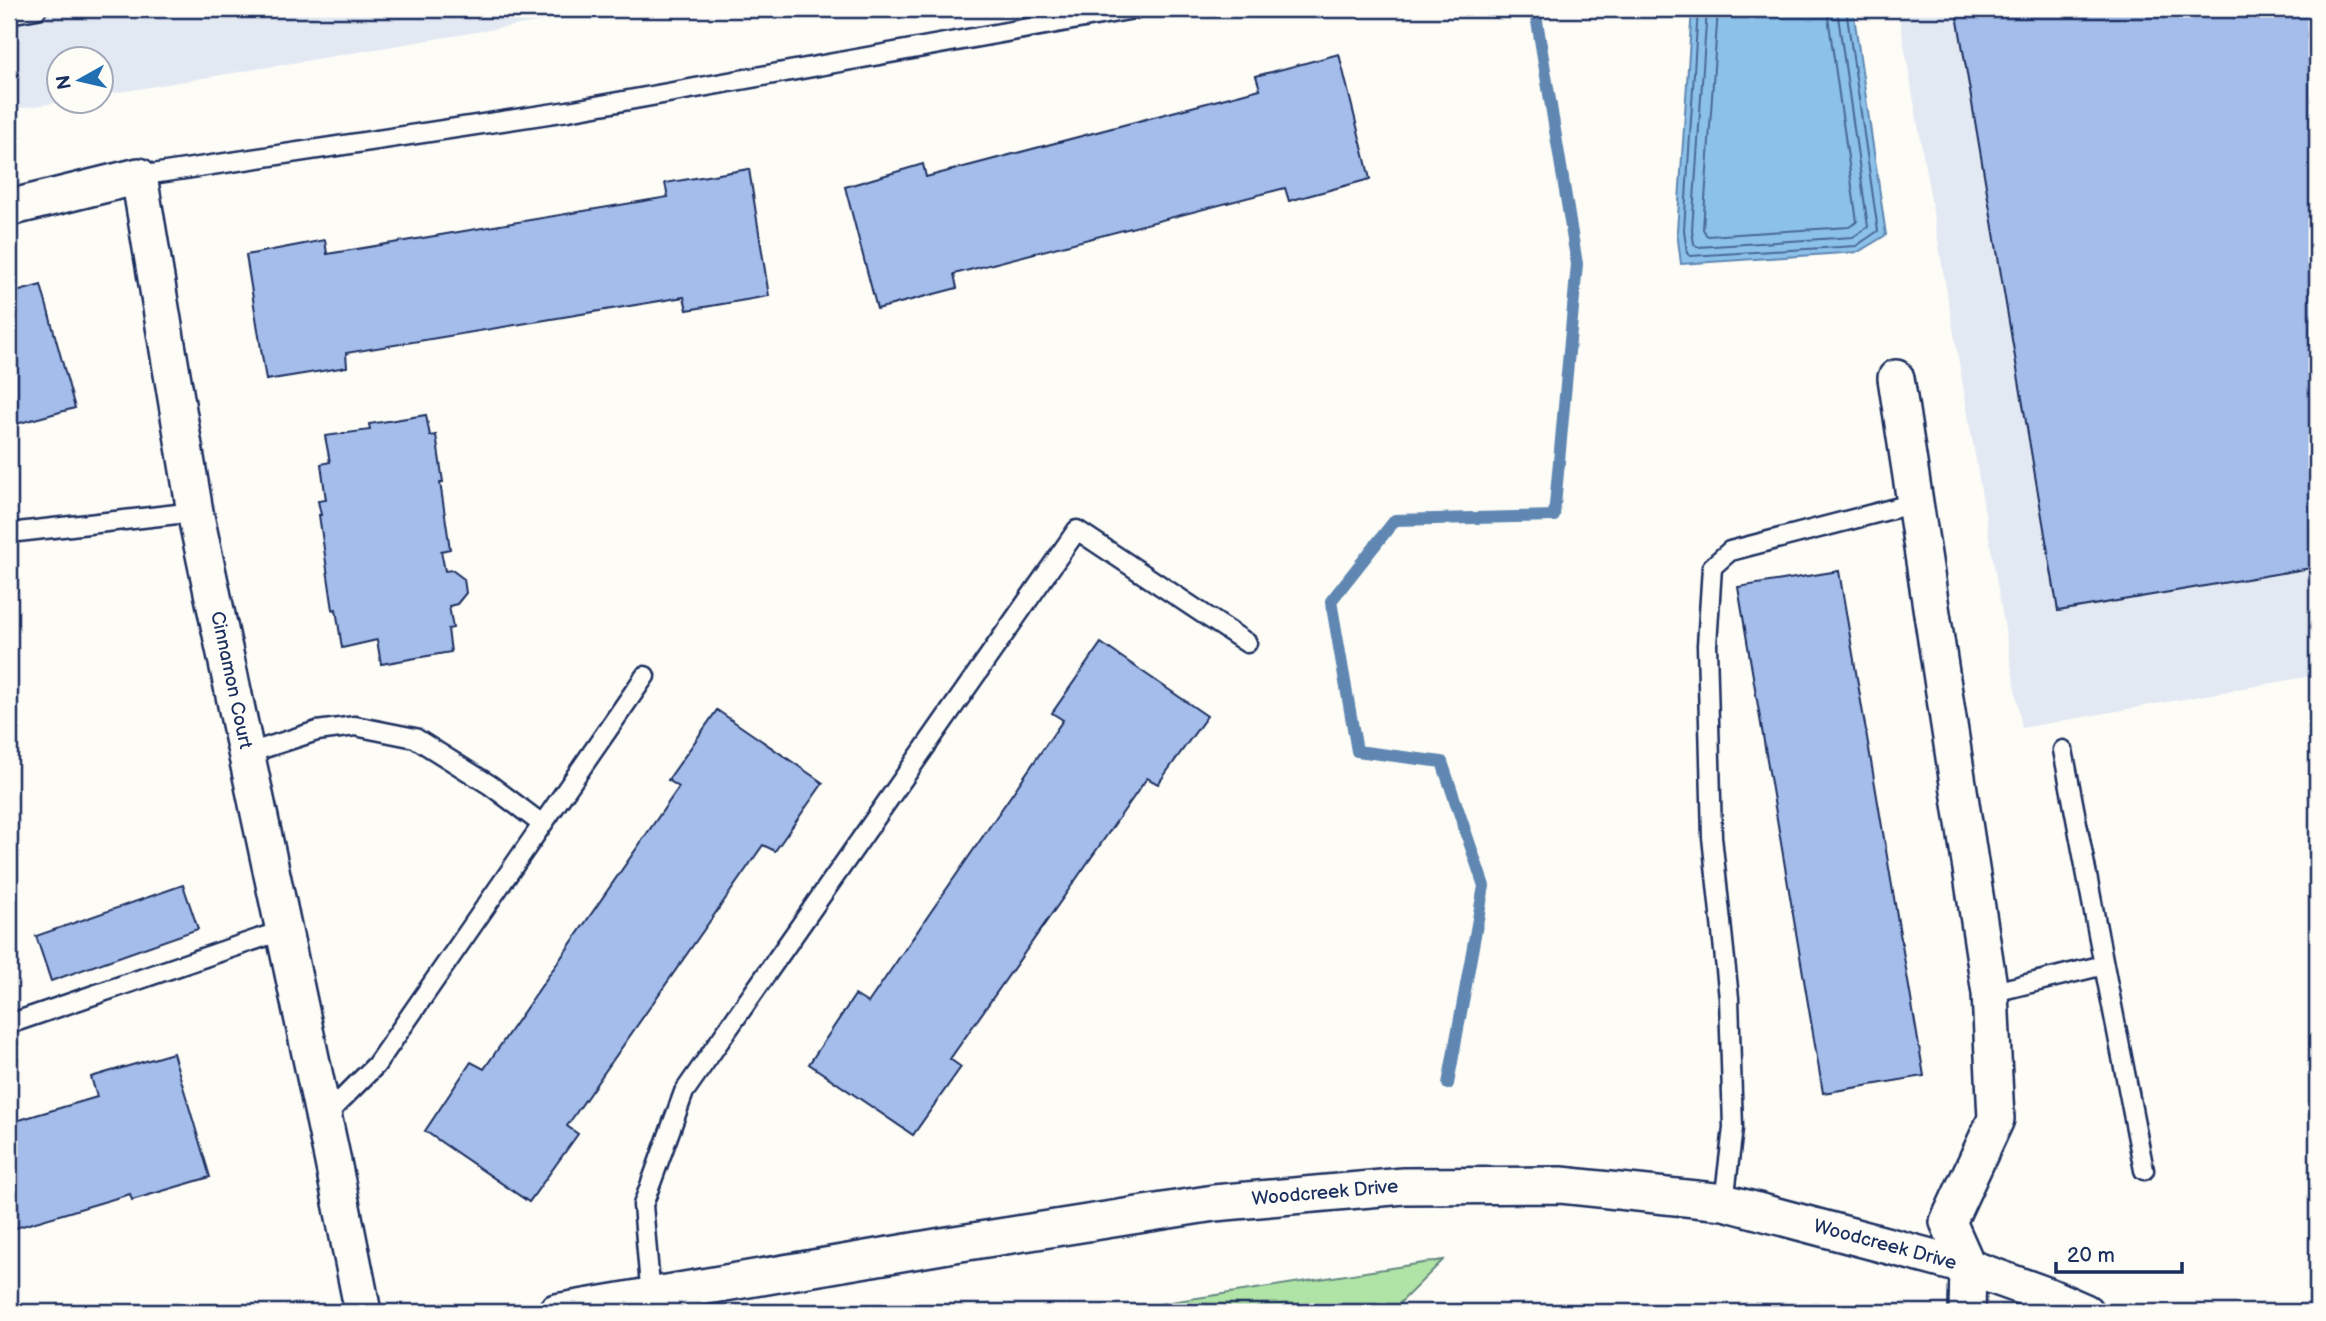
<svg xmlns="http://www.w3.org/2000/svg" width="2326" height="1321" font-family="'Balsamiq Sans',sans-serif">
  <rect width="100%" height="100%" fill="#fdfcf7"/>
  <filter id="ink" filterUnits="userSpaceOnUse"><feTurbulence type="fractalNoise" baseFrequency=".0143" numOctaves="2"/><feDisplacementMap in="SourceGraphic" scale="14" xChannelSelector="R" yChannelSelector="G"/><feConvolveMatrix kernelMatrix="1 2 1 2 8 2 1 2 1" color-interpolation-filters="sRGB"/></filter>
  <g filter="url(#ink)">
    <path fill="#e2e9f3" d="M9 9H608V10L102 95V60H60V102H61L9 110Z
      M1898 9H2317V675L2022 728Z"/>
    <path fill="#b0e4a6" stroke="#668a82" stroke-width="2" d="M1443 1260 1391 1312H1106Z"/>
    <path fill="#8cc1e9" stroke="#5f87b1" stroke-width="2" d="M1692 9H1853L1886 235 1858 252 1681 264 1677 231Z"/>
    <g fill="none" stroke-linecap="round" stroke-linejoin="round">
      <path stroke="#486996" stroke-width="2" d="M1698 9 1684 230 1687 253 1690 256 1856 246 1878 231 1846 9
        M1707 9 1692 230 1694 244 1698 247 1853 237 1868 227 1837 9
        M1718 9 1703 229 1707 236 1849 227 1857 222 1827 9"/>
      <path stroke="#5f87b1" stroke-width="12" d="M1448 1084 1484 886 1442 762 1357 751 1331 601 1395 520 1554 516 1577 264 1535 9
        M1308 1312 1313 1309"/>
    </g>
    <path fill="#a4bdea" stroke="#1b2f5e" stroke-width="2" d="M1956 9H2317V567L2058 611Z
      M1339 54 1370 179 1289 201 1285 188 954 274 957 288 877 309 845 187 923 164 926 177 1260 89 1256 76Z
      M749 169 769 296 687 310 684 297 346 353 347 367 266 380 246 255 325 240 327 254 668 197 665 183Z
      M41 285 75 408 9 426V294Z
      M426 415 430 436 436 435 443 482H440L450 549 441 551 445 571 452 570 464 579 466 593 457 604 449 606 453 628 448 629 451 652 381 664 377 640 342 648 336 609 333 610 319 515H321L318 501 326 500 321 464 330 462 325 436 370 430 369 424Z
      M1839 571 1924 1076 1823 1093 1738 587Z
      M1101 643 1207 716 1158 784 1147 778 950 1059 961 1067 913 1135 809 1064 855 995 868 1003 1063 720 1052 713Z
      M717 710 823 783 775 851 763 845 567 1126 578 1134 529 1202 425 1131 471 1062 484 1069 679 787 668 780Z
      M183 885 198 929 51 981 36 936Z
      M173 1053 210 1177 132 1200 130 1194 9 1230V1123L97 1097 91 1077Z"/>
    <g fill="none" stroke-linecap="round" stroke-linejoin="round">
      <g stroke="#1b2f5e" stroke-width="23">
        <path id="service" d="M9 14 37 9
          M139 176 568 111 1134 9
          M9 533 195 512
          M246 754 317 731 355 726 415 738 490 785 542 824
          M2104 965 2144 1170
          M1990 993 2104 965 2063 750
          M9 1024 284 930
          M324 1117 376 1065 645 676
          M1724 1202 1733 1128 1729 998 1712 837 1707 645 1712 567 1730 551 1915 503
          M651 1298 643 1205 684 1092 1077 530 1247 643"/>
      </g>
      <g stroke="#1b2f5e" stroke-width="40">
        <path id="minor" d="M9 208 139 176 195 512 332 1157 363 1312
          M1896 378 1990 993 1996 1119 1948 1222 1968 1267 1967 1312
          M556 1312 948 1245 1214 1203 1404 1186 1561 1185 1724 1202 1968 1267 2046 1295 2085 1312"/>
      </g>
      <use href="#service" stroke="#fdfcf7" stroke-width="18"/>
      <use href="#minor" stroke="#fdfcf7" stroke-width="35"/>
    </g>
  </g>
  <g text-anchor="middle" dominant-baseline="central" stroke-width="6" stroke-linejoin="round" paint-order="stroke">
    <g font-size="19" fill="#1b2f5e" stroke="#fdfcf7">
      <text transform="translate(231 680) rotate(78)">Cinnamon Court</text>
      <text transform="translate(1325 1193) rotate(-5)">Woodcreek Drive</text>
      <text transform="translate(1885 1245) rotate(15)">Woodcreek Drive</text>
    </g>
  </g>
  <rect width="2326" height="1321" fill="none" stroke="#fdfcf7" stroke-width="35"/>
  <rect x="18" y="18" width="2291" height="1286" fill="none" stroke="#1b2f5e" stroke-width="2.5" filter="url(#ink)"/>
  <g transform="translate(80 80) rotate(262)"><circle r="33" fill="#fdfcf7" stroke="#a3aaba" stroke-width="2"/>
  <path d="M0-5L12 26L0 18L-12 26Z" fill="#1f6fb2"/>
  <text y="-10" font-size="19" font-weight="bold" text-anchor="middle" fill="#1b2f5e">N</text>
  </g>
  <path d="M2056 1262v10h126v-10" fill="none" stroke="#1b2f5e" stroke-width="3.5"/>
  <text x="2067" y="1262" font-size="21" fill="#1b2f5e" stroke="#fdfcf7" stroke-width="5" paint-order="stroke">20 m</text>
</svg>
